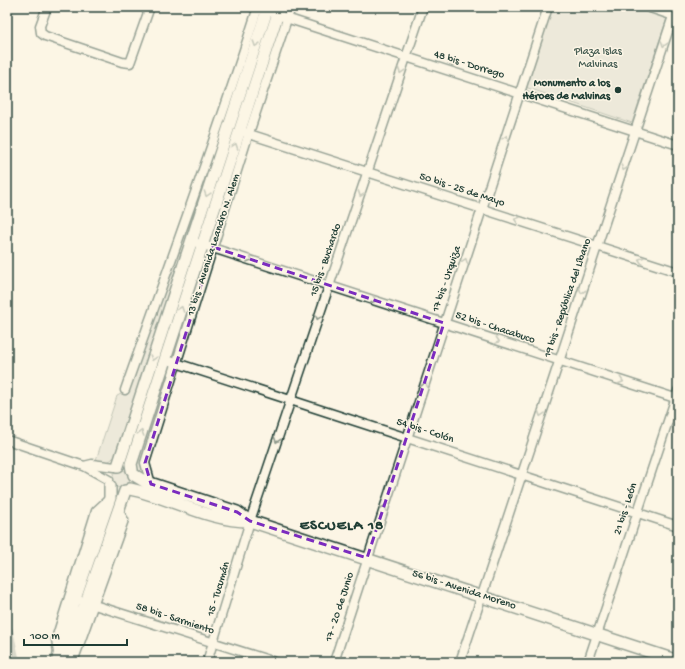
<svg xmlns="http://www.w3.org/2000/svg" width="685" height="669" font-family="'Gochi Hand',sans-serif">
  <rect width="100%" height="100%" fill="#fcf5e5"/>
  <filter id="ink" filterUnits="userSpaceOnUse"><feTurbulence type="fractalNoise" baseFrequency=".025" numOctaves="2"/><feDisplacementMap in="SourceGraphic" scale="8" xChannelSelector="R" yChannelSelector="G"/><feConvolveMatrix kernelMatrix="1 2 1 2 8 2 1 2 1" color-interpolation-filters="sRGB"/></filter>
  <g filter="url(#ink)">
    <path fill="#dcdacc" stroke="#7e8c80" d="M553 7H634L667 18 632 123 525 87Z
      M225 124 194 218 186 231 179 252 184 253 144 366 117 455 108 462 95 463 117 396 127 391 188 224 193 215 219 133Z
      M201 258 205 259 177 350 171 348Z
      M164 368 170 370 142 464 146 477 136 468Z
      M112 479a9 9 0 1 1 18 0a9 9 0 1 1-18 0Z"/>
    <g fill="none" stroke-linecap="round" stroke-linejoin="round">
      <path stroke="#aeb3a7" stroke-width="12" d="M7 631 14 662"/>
      <g stroke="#1f3d34" stroke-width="11">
        <path id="street" d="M47 7 40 26 41 33 45 36 122 62 130 63 150 7
          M253 7 270 12
          M647 7 677 17
          M283 17 678 145
          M243 132 678 272
          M191 241 678 399
          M164 359 678 526
          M125 390C170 262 217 136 258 7
          M7 440 84 466 109 480
          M84 466 92 464 115 467
          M151 484 145 463 247 139 291 7
          M69 597 275 662
          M58 653 56 639 96 511 109 499
          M73 662 124 520 118 510
          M207 662 250 521 423 7
          M334 662 548 7
          M460 662 676 7
          M588 662 678 391"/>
      </g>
      <g stroke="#1f3d34" stroke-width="14">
        <path id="secondary" d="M118 466 268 7
          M132 470 131 464 280 7
          M134 475 144 481 237 512 250 521 678 661
          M130 489C170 497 208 521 249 521
          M57 662 75 599 110 498V486
          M65 662 125 491"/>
      </g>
      <use href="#street" stroke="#fcf5e5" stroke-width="8"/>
      <use href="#secondary" stroke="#fcf5e5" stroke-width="11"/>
    </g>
    <defs><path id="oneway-chevron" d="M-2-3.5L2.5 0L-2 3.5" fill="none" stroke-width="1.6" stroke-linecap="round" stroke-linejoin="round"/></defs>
    <g stroke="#8e998c">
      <use href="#oneway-chevron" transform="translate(256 44) rotate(108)"/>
      <use href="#oneway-chevron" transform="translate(664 44) rotate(108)"/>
      <use href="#oneway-chevron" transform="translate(401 71) rotate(108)"/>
      <use href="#oneway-chevron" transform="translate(506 138) rotate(-72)"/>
      <use href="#oneway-chevron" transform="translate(235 146) rotate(-72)"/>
      <use href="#oneway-chevron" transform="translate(624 168) rotate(109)"/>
      <use href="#oneway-chevron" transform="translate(207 194) rotate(108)"/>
      <use href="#oneway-chevron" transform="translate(361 194) rotate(110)"/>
      <use href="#oneway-chevron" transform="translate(517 220) rotate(-162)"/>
      <use href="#oneway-chevron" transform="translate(250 259) rotate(19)"/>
      <use href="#oneway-chevron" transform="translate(641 260) rotate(-162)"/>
      <use href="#oneway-chevron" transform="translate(465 261) rotate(-71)"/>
      <use href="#oneway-chevron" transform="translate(582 291) rotate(109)"/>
      <use href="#oneway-chevron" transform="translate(374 300) rotate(18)"/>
      <use href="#oneway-chevron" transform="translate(181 309) rotate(-71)"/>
      <use href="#oneway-chevron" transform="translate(318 317) rotate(108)"/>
      <use href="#oneway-chevron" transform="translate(497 341) rotate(18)"/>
      <use href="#oneway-chevron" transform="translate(153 358) rotate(108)"/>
      <use href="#oneway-chevron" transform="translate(621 381) rotate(18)"/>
      <use href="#oneway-chevron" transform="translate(425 385) rotate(-72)"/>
      <use href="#oneway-chevron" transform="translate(541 414) rotate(108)"/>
      <use href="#oneway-chevron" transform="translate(141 433) rotate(-73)"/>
      <use href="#oneway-chevron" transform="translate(277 440) rotate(109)"/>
      <use href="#oneway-chevron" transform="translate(384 508) rotate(-71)"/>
    </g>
  </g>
  <path d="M0 0H685V669H0ZM213 247 444 323 367 558 250 521 237 512 151 484 145 463Z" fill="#fcf5e5" fill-opacity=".55" fill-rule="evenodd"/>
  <path fill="none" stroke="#7b2cbf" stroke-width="3" stroke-dasharray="8 5" stroke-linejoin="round" d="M213 247 444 323 367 558 250 521 237 512 151 484 145 463Z"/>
  <circle fill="#1f3d34" stroke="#fcf5e5" stroke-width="1.5" cx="618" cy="90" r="4"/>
  <g text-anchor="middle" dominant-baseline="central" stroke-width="3" stroke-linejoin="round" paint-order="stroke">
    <g font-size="11" fill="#455c52" stroke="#fcf5e5">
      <text x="598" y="52">Plaza Islas<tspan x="598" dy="13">Malvinas</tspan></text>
    </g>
    <g font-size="11" fill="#1f3d34" stroke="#fcf5e5">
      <text transform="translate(469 65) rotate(17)">48 bis - Dorrego</text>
      <text transform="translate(462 190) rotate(18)">50 bis - 25 de Mayo</text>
      <text transform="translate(214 245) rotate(-72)">13 bis - Avenida Leandro N. Alem</text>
      <text transform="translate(326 260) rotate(-71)">15 bis - Buchardo</text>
      <text transform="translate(447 279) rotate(-71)">17 bis - Urquiza</text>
      <text transform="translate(568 298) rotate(-71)">19 bis - República del Líbano</text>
      <text transform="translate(495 328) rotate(18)">52 bis - Chacabuco</text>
      <text transform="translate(425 431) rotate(18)">54 bis - Colón</text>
      <text transform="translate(626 509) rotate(-72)">21 bis - León</text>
      <text transform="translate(219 589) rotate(-73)">15 - Tucumán</text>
      <text transform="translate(464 590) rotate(18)">56 bis - Avenida Moreno</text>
      <text transform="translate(340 607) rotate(-72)">17 - 20 de Junio</text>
      <text transform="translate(175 619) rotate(18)">58 bis - Sarmiento</text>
    </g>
    <g font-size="11" font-weight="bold" fill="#1f3d34" stroke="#fcf5e5" text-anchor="end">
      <text x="610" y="84">Monumento a los<tspan x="610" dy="13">Héroes de Malvinas</tspan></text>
    </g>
    <g font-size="15" font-weight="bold" letter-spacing="1" fill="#1f3d34" stroke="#fcf5e5">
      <text x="342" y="526">ESCUELA 18</text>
    </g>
  </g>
  <rect width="685" height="669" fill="none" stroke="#fcf5e5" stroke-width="24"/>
  <rect x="12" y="12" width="661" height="645" fill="none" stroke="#1f3d34" stroke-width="1.5" filter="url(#ink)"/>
  <path d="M24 639v6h103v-6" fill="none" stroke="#1f3d34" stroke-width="2"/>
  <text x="30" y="639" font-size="12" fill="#1f3d34" stroke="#fcf5e5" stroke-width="3" paint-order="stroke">100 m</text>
</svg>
